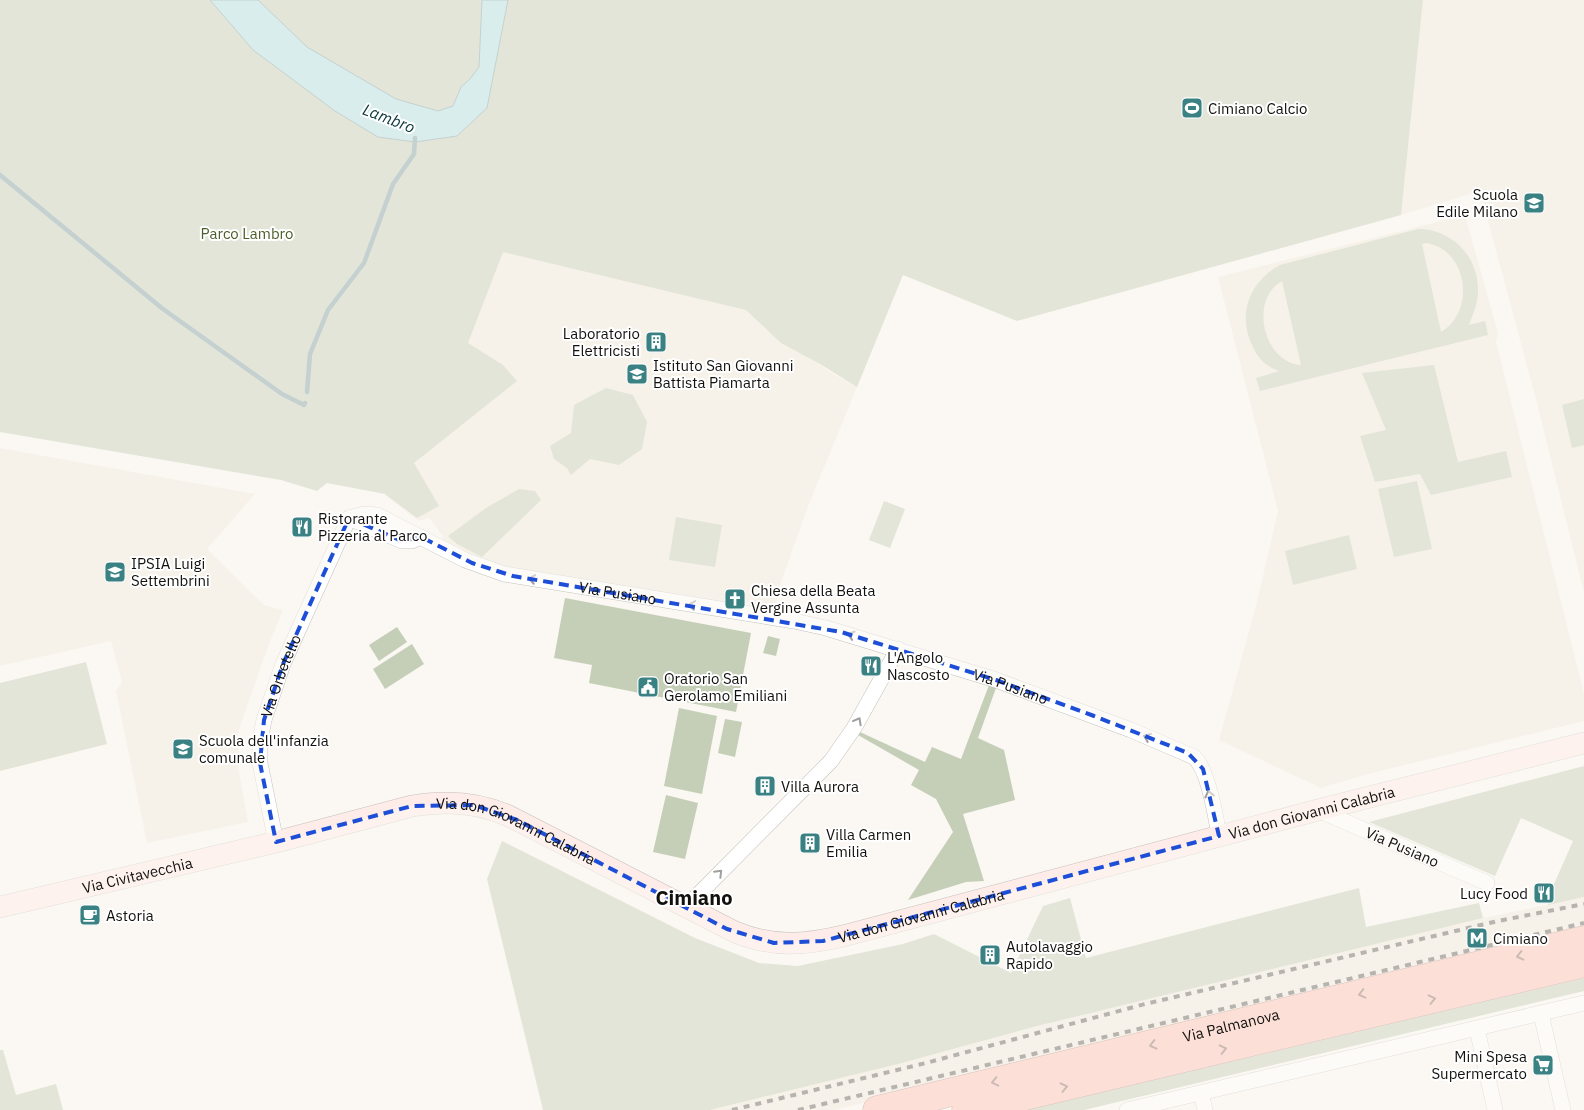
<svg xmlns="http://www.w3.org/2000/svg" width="1584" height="1110" font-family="'IBM Plex Sans',sans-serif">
  <rect width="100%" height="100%" fill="#fbf7f2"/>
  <path fill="#f1eade" d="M1423 0H1584V593L1537 403 1480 191 1401 215Z
    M605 138 762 322 830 372 857 387 809 504 781 582 775 608 746 602 745 607 494 566 445 545 442 539 443 536 429 518 419 521 416 519 385 495 488 266Z
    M1465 215 1498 333 1496 342 1584 694V721L1364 775 1321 788 1219 740 1256 606 1278 511 1218 277Z
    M0 448 255 494 207 549 264 605 283 610 269 644 238 732V766L248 822 147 843 116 691 122 682 111 641 0 666Z
    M1584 897V928L1115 1042 834 1110H710L898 1064 1037 1026 1268 969 1483 918Z"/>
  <path fill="#c5cfb8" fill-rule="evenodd" d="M0 0H1423L1401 215 1017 321 903 275 857 387 820 364 781 343 746 310 503 252 468 343 503 365 517 381 414 463 439 506 417 518 385 494 327 483 317 491 281 480 0 432Z
    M1418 229C1452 229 1479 257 1478 291 1478 303 1473 314 1469 325L1485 321 1488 335 1260 391 1256 378 1279 371C1266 367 1257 357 1252 345 1237 314 1250 281 1280 265ZM1426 243C1468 249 1476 312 1441 332L1422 244ZM1282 281 1301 365H1300C1263 361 1249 300 1282 281Z
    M1434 365 1458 462 1506 451 1512 477 1431 495 1420 474 1375 482 1360 436 1386 430 1362 373Z
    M606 388 633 395 647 422 642 449 619 465 590 459 571 475 567 468 554 459 550 446 571 433 574 405Z
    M1584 399V445L1572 448 1562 405Z
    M1417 481 1432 549 1394 557 1378 489Z
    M519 489 535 491 541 500 482 557 457 544 448 536 486 508Z
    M884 501 905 509 890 548 869 540Z
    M676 517 722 525 715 567 669 560Z
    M1349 535 1357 569 1293 585 1285 551Z
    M565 598 751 633 736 712 589 683 592 665 554 658Z
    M397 627 407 642 379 661 369 645Z
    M768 636 780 639 776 656 763 653Z
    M412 644 424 664 385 689 373 669Z
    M86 662 107 744 0 771V683Z
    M989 685 996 688 978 738 1004 750 1015 800 963 814 984 881 966 882 908 900 953 832 936 799 911 785 919 770 858 735 860 732 925 762 932 747 961 759Z
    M679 708 717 716 702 794 664 786Z
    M725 719 742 722 735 757 718 753Z
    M1584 766V897L1548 905 1547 900 1573 841 1521 818 1495 876 1369 822Z
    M666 795 698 803 685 859 653 852Z
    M502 841 695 938 759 963 798 966 903 944 934 934 1011 973 1043 906 1070 898 1086 958 1359 888 1366 927 1479 903 1483 918 1037 1026 898 1064 710 1110H543L487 879Z
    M1584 978V991L1084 1110H1027Z
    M0 1050H3L16 1095 56 1084 63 1110H0Z"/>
  <path fill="#b1e0e6" stroke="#81a2a6" d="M210 0H258L307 47 396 99 438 111 453 106 461 87 470 79 479 67 482 0H508L487 108 457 136 415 142 378 137 335 111 253 50Z"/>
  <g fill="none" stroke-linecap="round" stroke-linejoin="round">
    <path stroke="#81a2a6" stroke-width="4.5" d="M0 175 163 309 282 394 304 405 305 403
      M307 392 310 354 328 310 364 263 393 184 414 154 415 138"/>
    <g stroke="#c5c1bc" stroke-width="16">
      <g id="street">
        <path id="s1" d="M349 518 364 514 377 515 465 560 504 574 794 621 826 628 996 680 1131 730 1194 757C1208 769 1216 817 1219 836"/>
        <path d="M349 518 402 541H412L421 537"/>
        <path id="s2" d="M1318 810 1487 883"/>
        <path id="s3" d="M276 842 260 763V740L264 720 283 664 349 518"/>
        <path d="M685 908 831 761 854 728 898 649"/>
        <path d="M1541 1014 1563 1110"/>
        <path d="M1477 1029 1495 1110"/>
        <path d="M1201 1093 1205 1110"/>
        <path d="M1127 1110 1584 1003"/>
      </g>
    </g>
    <g stroke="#c5c1bc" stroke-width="22">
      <g id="secondary">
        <path id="s4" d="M0 907 276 842 412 806C446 800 478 802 509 816L735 932C774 948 806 945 847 935L1318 810 1584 743"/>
      </g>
    </g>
    <g stroke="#ab837b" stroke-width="29">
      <g id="highway">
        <path id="s5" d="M877 1110 1584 940"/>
        <path d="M966 1110 1584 963"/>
      </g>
    </g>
    <use href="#street" stroke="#fff" stroke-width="15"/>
    <use href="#secondary" stroke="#feece9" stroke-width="21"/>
    <use href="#highway" stroke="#fdc1b5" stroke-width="28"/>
    <path stroke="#64625f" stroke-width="4" stroke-dasharray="6 6" stroke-linecap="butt" d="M732 1110 926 1063 1145 1004 1498 921 1584 904
      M798 1110 1584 923"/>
  </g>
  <defs><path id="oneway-chevron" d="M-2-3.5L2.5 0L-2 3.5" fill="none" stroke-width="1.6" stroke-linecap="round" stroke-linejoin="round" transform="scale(1.25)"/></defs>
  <g stroke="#a0a09f">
    <use href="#oneway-chevron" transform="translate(532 579) rotate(-171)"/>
    <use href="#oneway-chevron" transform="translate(692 605) rotate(-171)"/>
    <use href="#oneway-chevron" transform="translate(851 635) rotate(-163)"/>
    <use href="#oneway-chevron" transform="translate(858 721) rotate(-61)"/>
    <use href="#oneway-chevron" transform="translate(1147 737) rotate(-158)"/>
    <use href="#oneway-chevron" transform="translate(1209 794) rotate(-104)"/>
    <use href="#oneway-chevron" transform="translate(719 873) rotate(-45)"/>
  </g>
  <g stroke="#93726a">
    <use href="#oneway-chevron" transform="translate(1520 956) rotate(166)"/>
    <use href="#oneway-chevron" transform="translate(1362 994) rotate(166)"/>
    <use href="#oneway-chevron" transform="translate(1432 999) rotate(-13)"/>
    <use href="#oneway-chevron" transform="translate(1153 1045) rotate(166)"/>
    <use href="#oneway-chevron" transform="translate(1223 1049) rotate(-13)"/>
    <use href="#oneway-chevron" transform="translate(995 1082) rotate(167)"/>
    <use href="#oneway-chevron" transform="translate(1064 1087) rotate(-13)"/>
  </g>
  <path d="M0 0H1584V1110H0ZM349 518 402 541 421 537 472 563 513 576 841 632 996 680 1094 716 1188 753 1203 769 1219 836 823 941 774 943 727 929 517 820 474 805 412 806 276 842 260 763 264 720 283 664Z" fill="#fbf7f2" fill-opacity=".55" fill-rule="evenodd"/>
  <path fill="none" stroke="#1d4ed8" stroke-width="4" stroke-dasharray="10 6" stroke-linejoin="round" d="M349 518 402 541 421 537 472 563 513 576 841 632 996 680 1094 716 1188 753 1203 769 1219 836 823 941 774 943 727 929 517 820 474 805 412 806 276 842 260 763 264 720 283 664Z"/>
  <defs>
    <g id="stadium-square" transform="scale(1.125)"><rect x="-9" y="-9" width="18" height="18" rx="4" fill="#398183" stroke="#fff"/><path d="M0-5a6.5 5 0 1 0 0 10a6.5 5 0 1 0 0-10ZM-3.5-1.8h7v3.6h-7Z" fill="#fff"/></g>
    <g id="school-square" transform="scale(1.125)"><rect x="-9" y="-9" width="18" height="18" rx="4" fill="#398183" stroke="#fff"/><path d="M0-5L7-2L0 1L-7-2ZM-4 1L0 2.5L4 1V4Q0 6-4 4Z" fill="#fff"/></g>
    <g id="building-square" transform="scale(1.125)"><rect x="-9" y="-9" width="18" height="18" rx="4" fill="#398183" stroke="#fff"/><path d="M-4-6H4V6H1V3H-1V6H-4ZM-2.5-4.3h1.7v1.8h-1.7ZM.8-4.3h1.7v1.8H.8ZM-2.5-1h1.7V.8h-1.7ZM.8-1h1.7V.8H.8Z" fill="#fff"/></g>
    <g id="restaurant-square" transform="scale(1.125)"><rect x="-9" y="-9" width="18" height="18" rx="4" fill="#398183" stroke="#fff"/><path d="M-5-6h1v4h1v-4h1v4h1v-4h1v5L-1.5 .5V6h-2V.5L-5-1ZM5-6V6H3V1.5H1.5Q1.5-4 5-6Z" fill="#fff"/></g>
    <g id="church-square" transform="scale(1.125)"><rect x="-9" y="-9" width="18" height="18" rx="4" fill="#398183" stroke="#fff"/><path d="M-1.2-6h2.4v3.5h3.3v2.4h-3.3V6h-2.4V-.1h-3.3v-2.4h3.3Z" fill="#fff"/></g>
    <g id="civic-square" transform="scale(1.125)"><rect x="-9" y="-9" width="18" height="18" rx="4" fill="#398183" stroke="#fff"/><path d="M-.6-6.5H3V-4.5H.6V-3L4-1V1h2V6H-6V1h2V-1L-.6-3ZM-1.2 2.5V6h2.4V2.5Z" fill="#fff"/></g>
    <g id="cafe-square" transform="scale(1.125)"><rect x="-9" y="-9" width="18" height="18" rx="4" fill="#398183" stroke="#fff"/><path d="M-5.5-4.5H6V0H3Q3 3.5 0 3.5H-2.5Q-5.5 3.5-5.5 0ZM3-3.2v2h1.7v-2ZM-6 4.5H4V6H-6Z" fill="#fff"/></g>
    <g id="metro-square" transform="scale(1.125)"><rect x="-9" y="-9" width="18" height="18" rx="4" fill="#398183" stroke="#fff"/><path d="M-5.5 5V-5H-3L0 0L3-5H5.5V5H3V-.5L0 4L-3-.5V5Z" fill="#fff"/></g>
    <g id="supermarket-square" transform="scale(1.125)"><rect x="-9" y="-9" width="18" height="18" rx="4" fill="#398183" stroke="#fff"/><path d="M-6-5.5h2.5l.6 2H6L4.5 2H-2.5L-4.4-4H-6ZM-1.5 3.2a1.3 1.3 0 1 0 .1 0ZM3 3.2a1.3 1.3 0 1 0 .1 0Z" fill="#fff"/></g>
  </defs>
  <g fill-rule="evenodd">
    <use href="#stadium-square" x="1192" y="108"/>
    <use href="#school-square" x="1534" y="203"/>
    <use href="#building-square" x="656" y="342"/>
    <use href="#school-square" x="637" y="374"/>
    <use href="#restaurant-square" x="302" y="527"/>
    <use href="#school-square" x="115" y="572"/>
    <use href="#church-square" x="735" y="599"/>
    <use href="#restaurant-square" x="871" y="666"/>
    <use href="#civic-square" x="648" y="687"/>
    <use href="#school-square" x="183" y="749"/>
    <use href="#building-square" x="765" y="786"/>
    <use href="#building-square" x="810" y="843"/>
    <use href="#restaurant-square" x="1544" y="893"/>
    <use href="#cafe-square" x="90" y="915"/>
    <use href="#metro-square" x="1477" y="938"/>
    <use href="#building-square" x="990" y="955"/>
    <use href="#supermarket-square" x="1543" y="1065"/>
  </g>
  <g text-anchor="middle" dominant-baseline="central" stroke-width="4" stroke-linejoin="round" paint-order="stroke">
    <g font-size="15" fill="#12110f" stroke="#fff" text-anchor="start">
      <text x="1208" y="108">Cimiano Calcio</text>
      <text x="1518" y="194" text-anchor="end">Scuola<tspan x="1518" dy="17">Edile Milano</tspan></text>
      <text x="640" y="333" text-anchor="end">Laboratorio<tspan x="640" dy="17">Elettricisti</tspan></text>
      <text x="653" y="365">Istituto San Giovanni<tspan x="653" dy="17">Battista Piamarta</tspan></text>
      <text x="318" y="518">Ristorante<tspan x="318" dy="17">Pizzeria al Parco</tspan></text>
      <text x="131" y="563">IPSIA Luigi<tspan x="131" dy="17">Settembrini</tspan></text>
      <text x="751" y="590">Chiesa della Beata<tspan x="751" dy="17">Vergine Assunta</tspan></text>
      <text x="887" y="657">L'Angolo<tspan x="887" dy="17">Nascosto</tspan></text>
      <text x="664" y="678">Oratorio San<tspan x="664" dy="17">Gerolamo Emiliani</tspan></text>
      <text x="199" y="740">Scuola dell'infanzia<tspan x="199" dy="17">comunale</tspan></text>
      <text x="781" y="786">Villa Aurora</text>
      <text x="826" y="834">Villa Carmen<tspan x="826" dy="17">Emilia</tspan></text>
      <text x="1528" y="893" text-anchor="end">Lucy Food</text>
      <text x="106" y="915">Astoria</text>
      <text x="1493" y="938">Cimiano</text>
      <text x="1006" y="946">Autolavaggio<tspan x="1006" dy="17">Rapido</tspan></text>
      <text x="1527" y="1056" text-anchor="end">Mini Spesa<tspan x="1527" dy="17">Supermercato</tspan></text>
    </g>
    <g font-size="15" fill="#4c5f2a" stroke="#fff">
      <text x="247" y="233">Parco Lambro</text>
    </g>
    <g font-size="15" fill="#12110f" stroke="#fff">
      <text stroke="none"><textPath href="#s1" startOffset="284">Via Pusiano</textPath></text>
      <text stroke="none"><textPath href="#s3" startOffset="171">Via Orbetello</textPath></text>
      <text stroke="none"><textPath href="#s1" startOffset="689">Via Pusiano</textPath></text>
      <text stroke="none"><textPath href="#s4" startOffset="1372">Via don Giovanni Calabria</textPath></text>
      <text stroke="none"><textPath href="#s4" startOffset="534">Via don Giovanni Calabria</textPath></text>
      <text stroke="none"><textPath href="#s2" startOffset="92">Via Pusiano</textPath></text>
      <text stroke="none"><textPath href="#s4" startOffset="141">Via Civitavecchia</textPath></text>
      <text stroke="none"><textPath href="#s4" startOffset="968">Via don Giovanni Calabria</textPath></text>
      <text stroke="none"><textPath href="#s5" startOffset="364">Via Palmanova</textPath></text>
    </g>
    <g font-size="16" font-style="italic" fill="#07353a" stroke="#fff">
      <text transform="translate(389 118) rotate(21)">Lambro</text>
    </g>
    <g font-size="20" font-weight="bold" fill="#12110f" stroke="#fff">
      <text x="694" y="897">Cimiano</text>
    </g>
  </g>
</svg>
